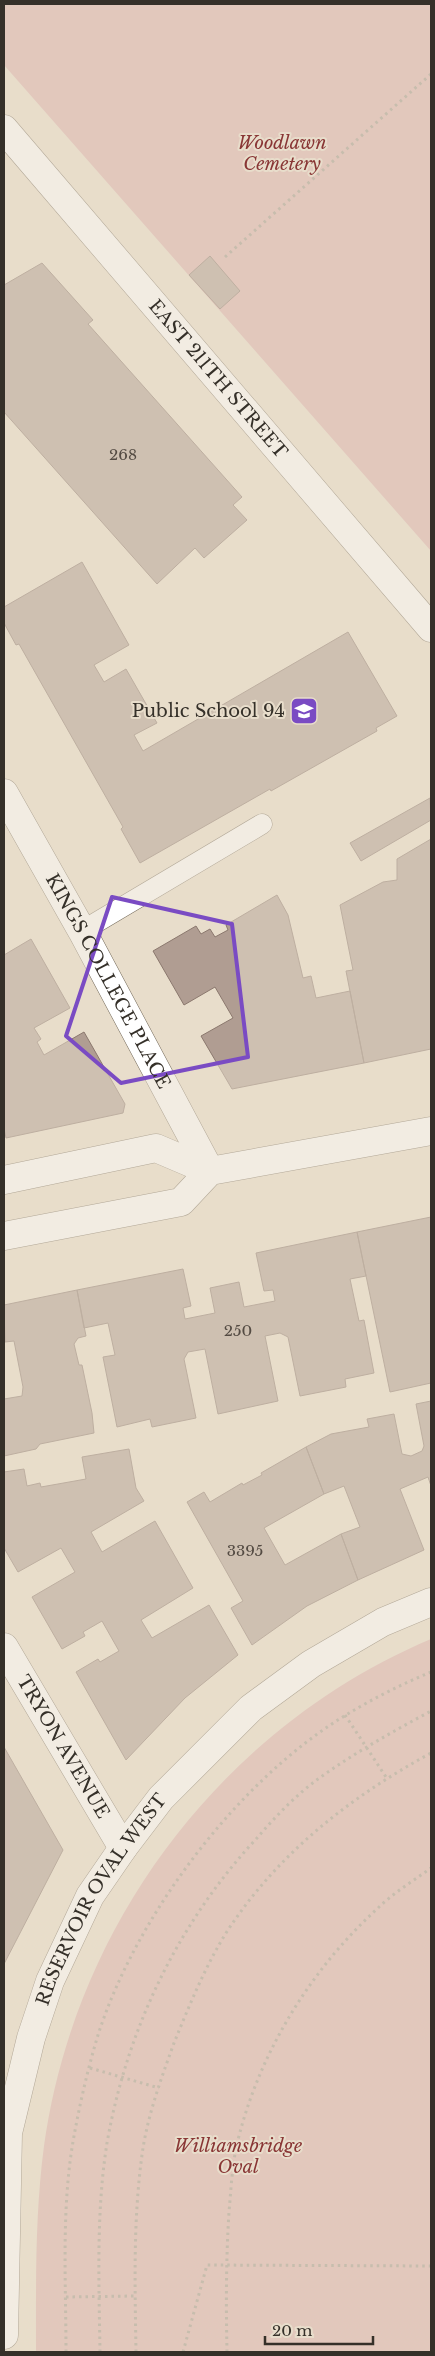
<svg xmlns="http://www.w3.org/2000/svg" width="435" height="2356" font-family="'Libre Baskerville',serif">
  <rect width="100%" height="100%" fill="#e8ddcb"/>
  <path fill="#dbafac" d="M4 4H431V551L4 65Z
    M431 1639V2352H36C36 2284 35 2214 44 2146 75 1923 223 1727 431 1639Z"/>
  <path fill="#b09d92" stroke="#8b786e" d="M210 256 240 291 220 309 189 275Z
    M42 263 93 320 88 324 242 497 233 505 247 520 204 558 195 548 157 584 4 412V285Z
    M82 562 129 645 94 665 104 682 126 669 157 723 134 735 143 751 348 632 397 716 376 728 377 731 271 791 270 789 140 863 121 829 123 827 19 644 16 645 4 623V607Z
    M430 798 431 820 361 861 350 843Z
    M431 839V1049L364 1063 346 971 353 970 340 905 383 882 397 880V859Z
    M277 895 288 915 303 978 311 976 316 998 350 991 364 1063 232 1089 201 1036 233 1018 215 987 184 1005 153 951 196 926 201 934 210 929 215 937 228 930 226 925Z
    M31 939 70 1008 34 1028 41 1039 37 1042 44 1055 84 1032 125 1104 123 1113 6 1138 4 1129V955Z
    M431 1217V1383L390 1392 357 1232Z
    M357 1232 366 1276 350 1279 359 1321 364 1320 374 1373 345 1379 346 1387 300 1396 288 1337 280 1333 265 1336 278 1401 218 1414 205 1349 188 1352 184 1359 196 1418 152 1427 150 1419 117 1427 103 1357 115 1355 108 1323 84 1328 77 1290 183 1269 191 1306 183 1308 185 1319 215 1313 210 1288 239 1282 244 1307 275 1301 273 1290 264 1291 256 1253Z
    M77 1290 86 1336 78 1338 74 1344 79 1365H82L92 1413 94 1433 40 1444 36 1449 4 1456V1399L22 1396 23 1387 14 1341 5 1342 4 1305Z
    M431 1401V1486L428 1477 400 1489 424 1550 358 1580 341 1534 360 1527 344 1486 324 1494 306 1447 331 1434 369 1427 367 1419 394 1414 402 1454 411 1456 422 1451 424 1446 416 1404Z
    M306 1447 324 1494 264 1528 285 1565 341 1534 358 1580 307 1606 252 1645 231 1608 243 1601 187 1502 204 1492 210 1502 242 1483 243 1485 262 1475 261 1473Z
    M129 1449 136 1488 144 1501 91 1532 102 1552 155 1521 193 1588 141 1620 152 1638 209 1605 238 1655 185 1698 126 1760 76 1672 98 1659 100 1662 119 1651 102 1621 83 1632 85 1636 62 1649 32 1597 75 1572 61 1548 18 1572 4 1548V1472L24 1469 27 1486 40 1483 41 1487 86 1479 82 1457Z
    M4 1747 63 1850 4 1964Z"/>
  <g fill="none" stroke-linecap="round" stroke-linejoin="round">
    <g stroke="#746a5a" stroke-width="21">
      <path id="lane" d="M82 931 262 824"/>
    </g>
    <g stroke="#746a5a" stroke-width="29">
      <g id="street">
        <path id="s1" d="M4 129 431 628"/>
        <path id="s2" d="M4 793 82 931 210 1171"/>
        <path id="s3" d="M4 1647 123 1848"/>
        <path id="s4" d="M4 2335 8 2133 31 2038 50 1981 90 1896 123 1848 161 1798 251 1708 311 1664 383 1622 431 1602"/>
      </g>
    </g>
    <g stroke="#746a5a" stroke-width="29">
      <path id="primary" d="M4 1180 156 1148 210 1171 431 1131
        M4 1236 181 1202 210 1171"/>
    </g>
    <path stroke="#9f9789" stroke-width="3" stroke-dasharray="2.5 4" stroke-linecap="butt" d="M225 257 431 74
      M345 1715 386 1777
      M90 2068 159 2088
      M66 2297 135 2296
      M66 2352C66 2281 61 2207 74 2136 80 2103 88 2068 98 2035 136 1916 238 1780 346 1715 372 1699 402 1684 431 1672
      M100 2352C99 2283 96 2212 107 2143 127 2029 178 1923 257 1838 275 1817 296 1795 318 1779 354 1753 392 1732 431 1711
      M136 2352C135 2287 133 2221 142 2155 147 2117 161 2079 174 2043 189 2006 205 1967 226 1933 277 1854 350 1797 431 1753
      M183 2352 207 2265 431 2266
      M227 2352C226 2305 226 2259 229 2212 231 2190 232 2166 237 2144 258 2055 310 1970 377 1909 393 1893 413 1881 431 1868"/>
    <use href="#lane" stroke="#fff" stroke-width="20"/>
    <use href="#street" stroke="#fff" stroke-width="28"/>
    <use href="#primary" stroke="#fff" stroke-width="28"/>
  </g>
  <path d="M0 0H435V2356H0ZM112 897 232 924 248 1057 121 1083 66 1036Z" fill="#e8ddcb" fill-opacity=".55" fill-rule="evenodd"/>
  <path fill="none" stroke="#7a4bc3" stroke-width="4" stroke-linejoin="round" d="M112 897 232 924 248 1057 121 1083 66 1036Z"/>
  <defs>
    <g id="school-square" transform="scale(1.4375)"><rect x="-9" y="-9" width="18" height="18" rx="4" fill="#7a4bc3" stroke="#e8ddcb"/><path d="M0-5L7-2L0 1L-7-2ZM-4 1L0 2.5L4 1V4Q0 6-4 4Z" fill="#fff"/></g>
  </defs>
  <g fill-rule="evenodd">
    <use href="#school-square" x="304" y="711"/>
  </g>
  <g text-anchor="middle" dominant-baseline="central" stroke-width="4" stroke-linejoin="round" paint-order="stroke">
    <g font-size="15" fill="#544b43">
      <text x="123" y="454">268</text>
      <text x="238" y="1330">250</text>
      <text x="245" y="1550">3395</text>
    </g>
    <g font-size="18" font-style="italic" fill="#893635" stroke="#e8ddcb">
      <text x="282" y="143">Woodlawn<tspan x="282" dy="21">Cemetery</tspan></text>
      <text x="238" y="2146">Williamsbridge<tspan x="238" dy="21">Oval</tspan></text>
    </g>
    <g font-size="18" fill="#353029" stroke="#e8ddcb">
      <text stroke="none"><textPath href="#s1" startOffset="329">EAST 211TH STREET</textPath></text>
      <text stroke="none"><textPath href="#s2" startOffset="215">KINGS COLLEGE PLACE</textPath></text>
      <text stroke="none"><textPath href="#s3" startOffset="116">TRYON AVENUE</textPath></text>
      <text stroke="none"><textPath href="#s4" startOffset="456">RESERVOIR OVAL WEST</textPath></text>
    </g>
    <g font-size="18" fill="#353029" stroke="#e8ddcb" text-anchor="end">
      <text x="285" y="711">Public School 94</text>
    </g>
  </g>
  <rect width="435" height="2356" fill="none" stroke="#353029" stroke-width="10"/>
  <path d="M265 2336v8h108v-8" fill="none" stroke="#353029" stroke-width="2.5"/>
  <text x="272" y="2336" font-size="15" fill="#353029" stroke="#e8ddcb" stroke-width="4" paint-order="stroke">20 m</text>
</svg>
